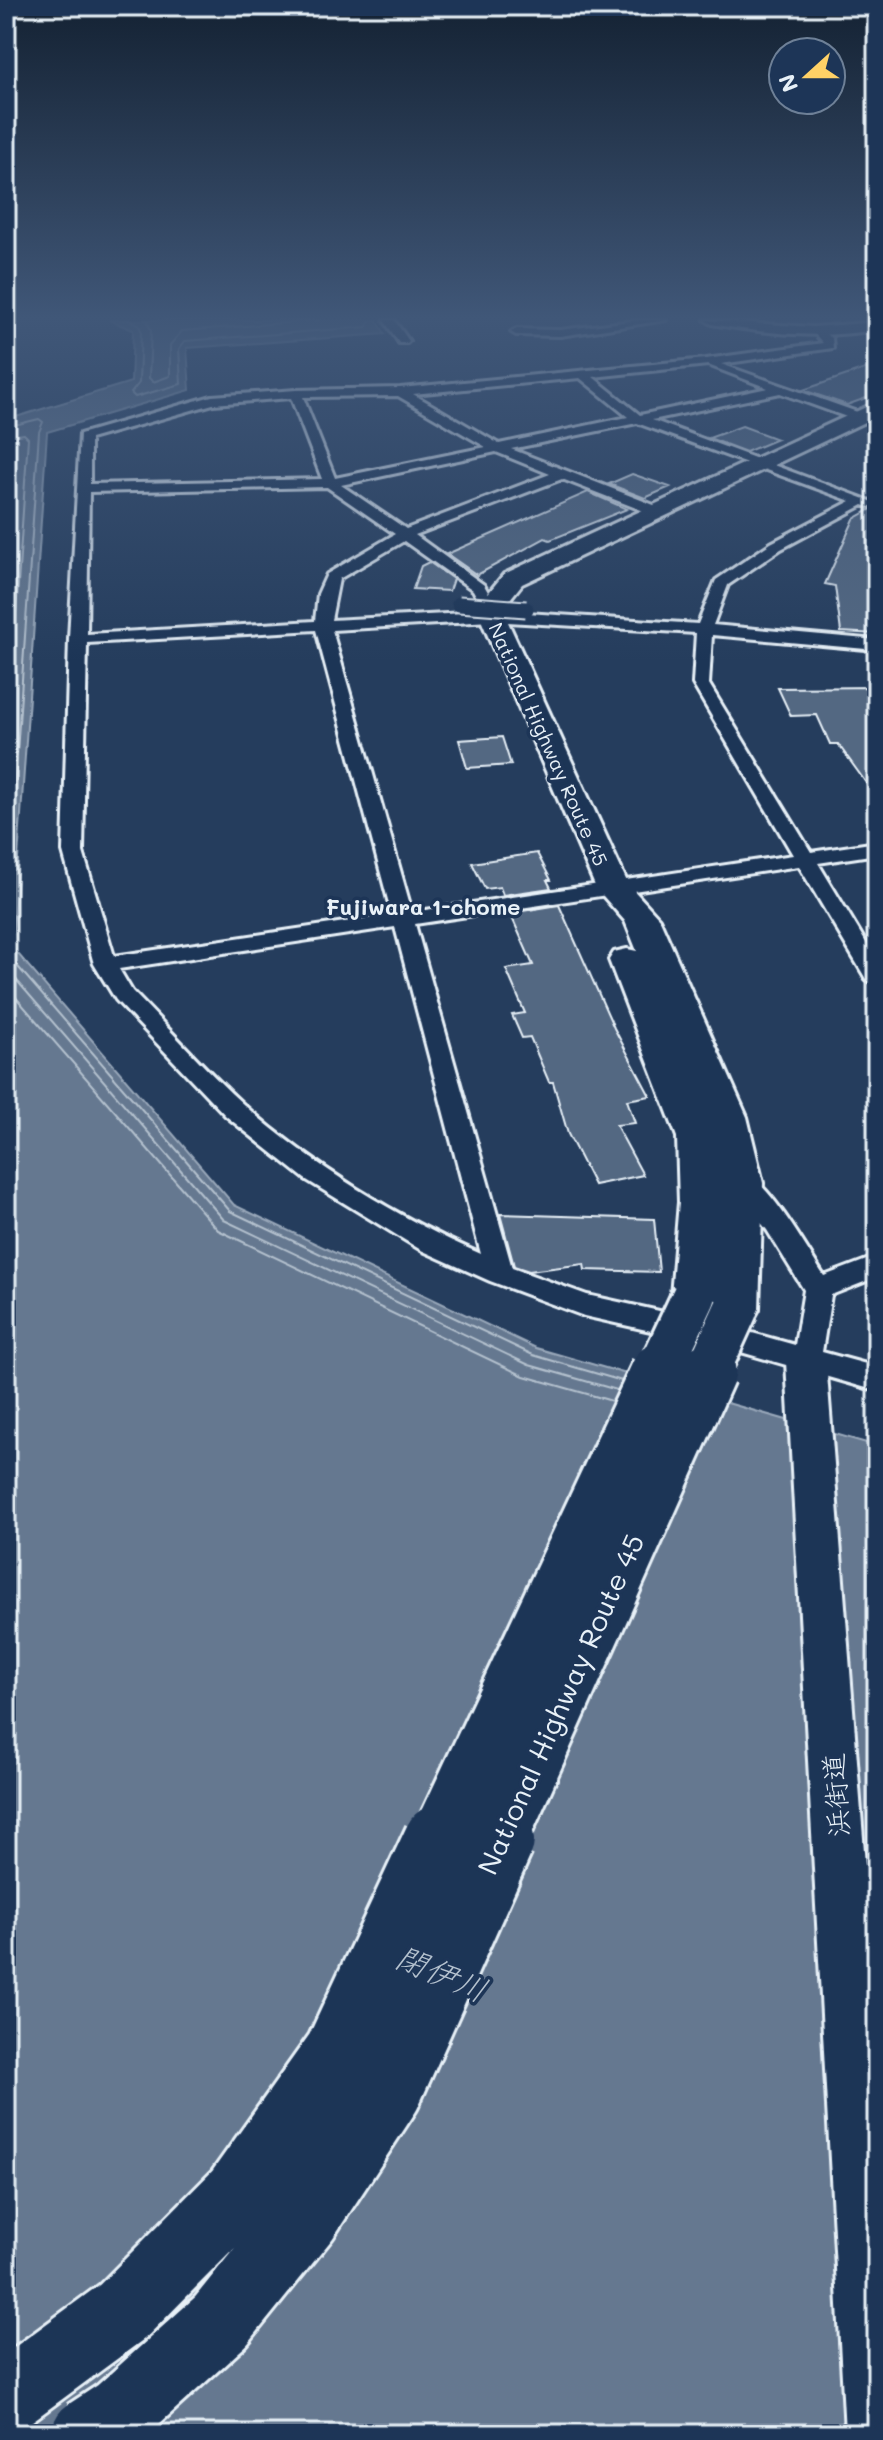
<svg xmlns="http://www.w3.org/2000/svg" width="883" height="2440" font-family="Mali,'Klee One',sans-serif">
  <rect width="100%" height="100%" fill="#253d5d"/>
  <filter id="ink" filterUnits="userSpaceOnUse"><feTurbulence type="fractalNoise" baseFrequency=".0125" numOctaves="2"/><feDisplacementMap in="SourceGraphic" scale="16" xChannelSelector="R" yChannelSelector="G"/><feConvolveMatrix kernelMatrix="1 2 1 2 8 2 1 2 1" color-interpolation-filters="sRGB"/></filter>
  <g filter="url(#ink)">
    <path fill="#657890" stroke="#99a8ba" stroke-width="2" d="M109 320H377L385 334 187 348 190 390 47 432 12 947 234 1205 536 1348 877 1446V2434H6V420L131 382 133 330Z"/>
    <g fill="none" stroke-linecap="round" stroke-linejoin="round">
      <path stroke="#b4c1ce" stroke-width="2" d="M129 320 138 324 141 330 139 383 131 393 135 397 181 384 179 349 185 341 367 327 371 320
        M147 320 151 331 149 378 153 382 170 376V345L182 331 320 320
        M6 427 39 419 43 422 39 432 6 913
        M6 437 24 434 28 438 6 760
        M6 449 15 453 6 584
        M6 953 230 1211 533 1355 622 1381
        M6 968 224 1220 529 1365 617 1390
        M6 986 218 1230 524 1376 612 1401"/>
    </g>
    <path fill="#536782" stroke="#e8f1f8" stroke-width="2" d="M877 365V394L847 405 803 390Z
      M742 426 777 439 746 452 709 438Z
      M632 474 670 487 645 498 609 484Z
      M588 492 627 509 550 540 545 538 477 575 447 554Z
      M877 506V634L841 632 835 586 825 584 854 519Z
      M429 562 453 579 449 591 413 589 421 566Z
      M877 687V798L838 744H830L817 715 791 716 778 688Z
      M502 737 511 765 467 768 459 740Z
      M537 853 551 880H547L551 888 503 895 500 887 485 889 472 863Z
      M559 905 614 1028 650 1096 627 1100 635 1123 616 1125 643 1175 594 1185 568 1134 553 1082H549L530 1037 522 1038 512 1015 525 1013 506 969 533 965 510 913Z
      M500 1214 654 1219 659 1272 585 1270 584 1264 529 1271 514 1266Z"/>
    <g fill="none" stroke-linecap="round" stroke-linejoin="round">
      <g stroke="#e8f1f8" stroke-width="6">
        <path id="street" d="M384 320H394L409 341 407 343H399Z
          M639 320H666L560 336 516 335 511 332 516 329 560 330Z
          M819 330 832 338 833 348 721 364 863 414V420H855L780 393 652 420 876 503 869 507 863 505 781 549 728 585 713 625 877 640V650L712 635 709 684 811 852 877 842V854L818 863 877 961V986L866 979 799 866 415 924 512 1268 587 1295 727 1326 795 1345 804 1290 767 1230 729 1183 733 1177C739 1175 746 1173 751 1177 775 1193 808 1251 824 1276L877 1256V1277L831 1295 822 1352 877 1367V1391L727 1348 584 1316 490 1281 421 1250 305 1179 226 1116 116 1000 94 964 63 852 69 639 80 434 212 396 296 390 400 388 706 359 823 343 814 333ZM708 365 768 388 640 415 593 377ZM580 378 628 417 499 444 413 394ZM398 396 486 447 335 478 303 397ZM291 398 322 479 90 484V439L213 404ZM637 423 851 501 771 543 716 580 698 624 494 611 497 608 484 585 415 535 562 479 649 513H659V507L511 449ZM496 452 550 474 406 529 341 485ZM327 487 395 534 327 574 318 594 315 621 87 634 89 492ZM404 541 473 590 485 612 331 620 339 579ZM491 621 696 633 693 684 793 855 412 912 332 630ZM316 630 392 915 114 956 83 852 87 643ZM395 927 481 1254C397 1217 313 1166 244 1105 205 1070 169 1028 132 991L119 969Z"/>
      </g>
      <g stroke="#e8f1f8" stroke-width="6">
        <path id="secondary" d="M705 320 813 327 877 322V330C820 339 768 334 712 324Z
          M806 1345 820 1350 826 1361 877 2019V2434L845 2432 786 1361 792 1350Z"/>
      </g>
      <g stroke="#e8f1f8" stroke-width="6">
        <path id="highway" d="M877 402V416L522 584 502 609 628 884 659 918 747 1117 763 1183 759 1309 752 1322 736 1327 720 1322 713 1303 710 1309 694 1314 678 1309 671 1296 679 1202 677 1137 609 960 614 952 627 949 637 951 625 921 596 888 476 608 504 574Z"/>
      </g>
      <use href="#street" fill="#1d3557" fill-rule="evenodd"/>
      <use href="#secondary" fill="#1d3557" fill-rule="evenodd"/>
      <use href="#highway" fill="#1d3557" fill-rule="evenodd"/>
      <g stroke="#e8f1f8" stroke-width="19" stroke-linecap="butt">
        <path id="street-bridge" d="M459 604 526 609"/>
      </g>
      <g stroke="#e8f1f8" stroke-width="49" stroke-linecap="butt">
        <path id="highway-bridge-far2" d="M658 1373 694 1296
          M707 1373 736 1309"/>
      </g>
      <g stroke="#e8f1f8" stroke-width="61" stroke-linecap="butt">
        <path id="highway-bridge-far1" d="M438 1842 659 1371
          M498 1842 708 1371"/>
      </g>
      <g stroke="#e8f1f8" stroke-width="76" stroke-linecap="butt">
        <path id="highway-bridge" d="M6 2397 123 2311 239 2194 340 2052 439 1840
          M87 2434 119 2413 221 2321 304 2218 386 2093 499 1840"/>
      </g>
      <use href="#street-bridge" stroke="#1d3557" stroke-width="15"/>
      <use href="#highway-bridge-far2" stroke="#1d3557" stroke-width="43"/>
      <use href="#highway-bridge-far1" stroke="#1d3557" stroke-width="55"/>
      <use href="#highway-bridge" stroke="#1d3557" stroke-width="70"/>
    </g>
  </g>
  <linearGradient id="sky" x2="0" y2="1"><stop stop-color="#142233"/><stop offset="0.48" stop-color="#405778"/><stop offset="1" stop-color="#405778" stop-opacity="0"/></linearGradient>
  <rect width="883" height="661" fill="url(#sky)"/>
  <g text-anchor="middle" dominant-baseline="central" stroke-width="7" stroke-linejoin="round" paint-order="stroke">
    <g font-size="20" fill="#e8f1f8" stroke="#1d3557">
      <text transform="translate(549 744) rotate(66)">National Highway Route 45</text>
    </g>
    <g font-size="22" font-weight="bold" fill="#e8f1f8" stroke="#1d3557">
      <text x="423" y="906">Fujiwara 1-chome</text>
    </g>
    <g font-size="28" fill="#e8f1f8" stroke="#1d3557">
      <text transform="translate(560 1704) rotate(-66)">National Highway Route 45</text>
      <text transform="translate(835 1795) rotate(-94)">浜街道</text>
    </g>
    <g font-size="32" font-style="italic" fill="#b4c1ce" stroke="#1d3557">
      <text transform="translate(442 1972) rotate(23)">閉伊川</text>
    </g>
  </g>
  <rect width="883" height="2440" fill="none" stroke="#1d3557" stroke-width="32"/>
  <rect x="16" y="16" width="851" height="2408" fill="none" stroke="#e8f1f8" stroke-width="3" filter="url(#ink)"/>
  <g transform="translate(807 76) rotate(249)"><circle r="38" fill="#1d3557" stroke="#6e8097" stroke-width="2"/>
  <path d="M0-6L14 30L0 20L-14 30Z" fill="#ffd166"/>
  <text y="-12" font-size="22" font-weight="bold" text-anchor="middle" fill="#e8f1f8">N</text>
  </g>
</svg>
